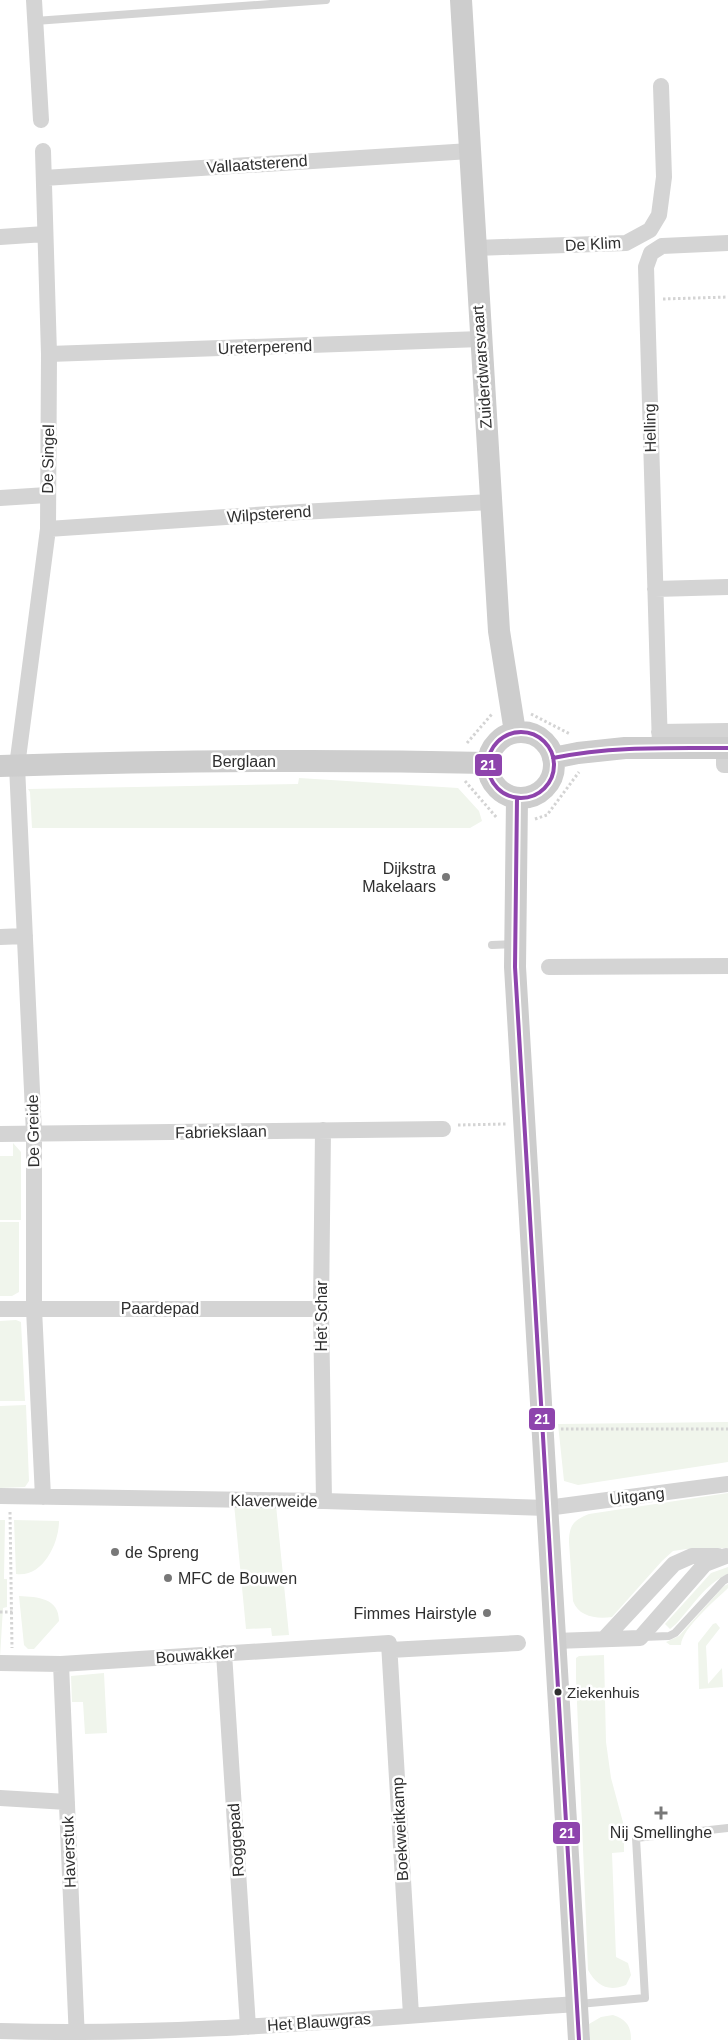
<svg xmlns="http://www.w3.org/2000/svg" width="728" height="2040" font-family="Helvetica,sans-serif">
  <rect width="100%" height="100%" fill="#fff"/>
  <path fill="#f0f5ec" d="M299 778 458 788 479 811 482 821 470 828H32L30 792 28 789 298 784Z
    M0 1142V1156H13V1143L21 1152V1220H0Z
    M0 1222H19V1292L12 1296H0Z
    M16 1320 21 1322 25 1401H0V1321Z
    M26 1405 29 1481 25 1487 0 1488V1406Z
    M728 1422V1462L578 1485 564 1481 558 1424Z
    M728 1493V1548L687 1549 673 1551 662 1561 612 1617C596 1619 579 1617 573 1601L569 1542C569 1525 574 1520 589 1514Z
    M234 1504 276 1505 289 1635 272 1636 271 1628 246 1629Z
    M0 1520H5L4 1579H7V1607L3 1608 0 1657Z
    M14 1520 59 1521C59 1543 43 1578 16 1574Z
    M728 1567V1574C706 1583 692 1607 676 1624L670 1629 665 1624 711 1573Z
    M728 1584V1588C716 1600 682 1628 681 1645H670L666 1642 679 1636 724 1586Z
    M19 1596C38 1597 59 1598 59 1621L34 1649H28L24 1645Z
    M716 1623 720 1628 706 1646 708 1684 722 1668 723 1687 699 1689 698 1643 713 1624Z
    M604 1655 606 1742 611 1778 624 1826V1852L612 1853 616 1957 628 1963 631 1975 626 1985C608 1992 597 1986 588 1970L576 1678V1658L579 1656Z
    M104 1673 107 1733 85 1734 83 1702H72L71 1676Z
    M613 2015C627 2020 631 2026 631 2040H590L589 2024 601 2017Z"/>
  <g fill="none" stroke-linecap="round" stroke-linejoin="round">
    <path stroke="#d4d4d4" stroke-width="3" stroke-dasharray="2.5 2.5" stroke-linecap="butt" d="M663 299 728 297
      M531 714 570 734
      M467 743 492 714
      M465 781 497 818
      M535 819 547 815 579 772
      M458 1125 506 1124
      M561 1429H728
      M10 1512 12 1648
      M0 1612H13"/>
    <path stroke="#d4d4d4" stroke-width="8" d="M35 21 326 0
      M492 945 513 944
      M642 1637 669 1636 675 1633 723 1581 728 1578
      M579 2004 645 1998 636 1838 728 1828"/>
    <path stroke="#d4d4d4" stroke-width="16" d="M34 0 41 120
      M43 151 49 354 48 529 17 766 34 1134V1309L43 1497
      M44 178 470 151
      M0 237 45 234
      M475 248 626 243 650 230 659 215 664 177 661 86
      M49 354 481 339
      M0 498 47 495
      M48 529 300 512 491 502
      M655 589 728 587
      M659 732 728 731
      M660 747 646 267 651 253 662 246 728 243
      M724 748V765H728
      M0 937 25 936
      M549 967 728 966
      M323 1130 321 1309 324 1501
      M0 1134 443 1129
      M0 1309H321
      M0 1496 324 1501 547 1508 728 1484
      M604 1639 674 1564 692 1556H718
      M555 1641 640 1638 705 1564 726 1556
      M390 1650 518 1643
      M224 1653 248 2027
      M0 1663 61 1664 389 1643 411 2015
      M61 1664 77 2040
      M0 1798 67 1802
      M0 2031C193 2037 385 2016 577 2004"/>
    <path stroke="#cdcdcd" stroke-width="22" d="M461 0 499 631 515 732
      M488 765a33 33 0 1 1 66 0a33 33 0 1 1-66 0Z
      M553 758 578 753 625 748H728
      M0 766C162 761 325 759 487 763
      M517 798 515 967 579 2040"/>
    <g stroke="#fff" stroke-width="8">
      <path id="bus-1" d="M488 765a33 33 0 1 1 66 0a33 33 0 1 1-66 0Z
        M553 758C611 746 669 748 728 748
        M517 798 515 967 579 2040"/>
    </g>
    <use href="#bus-1" stroke="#8e44ad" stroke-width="4"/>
  </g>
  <g fill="#787878" stroke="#fff" stroke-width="2">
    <circle cx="446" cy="877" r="5"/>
    <circle cx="115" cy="1552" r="5"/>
    <circle cx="168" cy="1578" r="5"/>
    <circle cx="487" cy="1613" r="5"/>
    <path d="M658.5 1805.5h5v5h5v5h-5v5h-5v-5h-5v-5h5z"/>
  </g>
  <circle fill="#2f2f2f" stroke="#fff" stroke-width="2" cx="558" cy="1692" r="4.5"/>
  <g text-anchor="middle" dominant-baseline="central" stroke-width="5" stroke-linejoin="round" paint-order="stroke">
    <g font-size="15" fill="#2f2f2f" stroke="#fff" text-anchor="start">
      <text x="567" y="1692">Ziekenhuis</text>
    </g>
    <g font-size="16" fill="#2f2f2f" stroke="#fff">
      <text transform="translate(257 164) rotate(-4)">Vallaatsterend</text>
      <text transform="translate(593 244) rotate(-3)">De Klim</text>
      <text transform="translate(265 347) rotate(-2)">Ureterperend</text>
      <text transform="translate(482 367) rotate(-94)">Zuiderdwarsvaart</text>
      <text transform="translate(650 428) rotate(-91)">Helling</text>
      <text transform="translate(48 459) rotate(-89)">De Singel</text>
      <text transform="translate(269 514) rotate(-4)">Wilpsterend</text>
      <text x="244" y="761">Berglaan</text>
      <text transform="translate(33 1131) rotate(-91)">De Greide</text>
      <text transform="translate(221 1132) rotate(-1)">Fabriekslaan</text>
      <text x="160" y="1308">Paardepad</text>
      <text transform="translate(321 1316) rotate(-90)">Het Schar</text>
      <text transform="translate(637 1496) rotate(-7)">Uitgang</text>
      <text transform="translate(274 1501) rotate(1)">Klaverweide</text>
      <text transform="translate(195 1655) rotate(-4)">Bouwakker</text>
      <text transform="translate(400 1829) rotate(-93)">Boekweitkamp</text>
      <text transform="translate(236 1840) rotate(-94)">Roggepad</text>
      <text transform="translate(69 1852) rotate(-92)">Haverstuk</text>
      <text transform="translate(319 2022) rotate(-4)">Het Blauwgras</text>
    </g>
    <g font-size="16" fill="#2f2f2f" stroke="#fff" text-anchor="end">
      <text x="436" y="868">Dijkstra<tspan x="436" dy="18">Makelaars</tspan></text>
      <text x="125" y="1552" text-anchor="start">de Spreng</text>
      <text x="178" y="1578" text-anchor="start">MFC de Bouwen</text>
      <text x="477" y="1613">Fimmes Hairstyle</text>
      <text x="661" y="1832" text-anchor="middle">Nij Smellinghe</text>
    </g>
  </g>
  <g stroke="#fff" stroke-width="2">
    <rect x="474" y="753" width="29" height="24" rx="5" fill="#8e44ad"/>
    <rect x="528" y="1407" width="28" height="24" rx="5" fill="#8e44ad"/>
    <rect x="552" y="1821" width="29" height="24" rx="5" fill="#8e44ad"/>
  </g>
  <g font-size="14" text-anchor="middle" font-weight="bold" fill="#fff">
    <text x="488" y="770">21</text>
    <text x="542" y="1424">21</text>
    <text x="567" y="1838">21</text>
  </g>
</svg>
